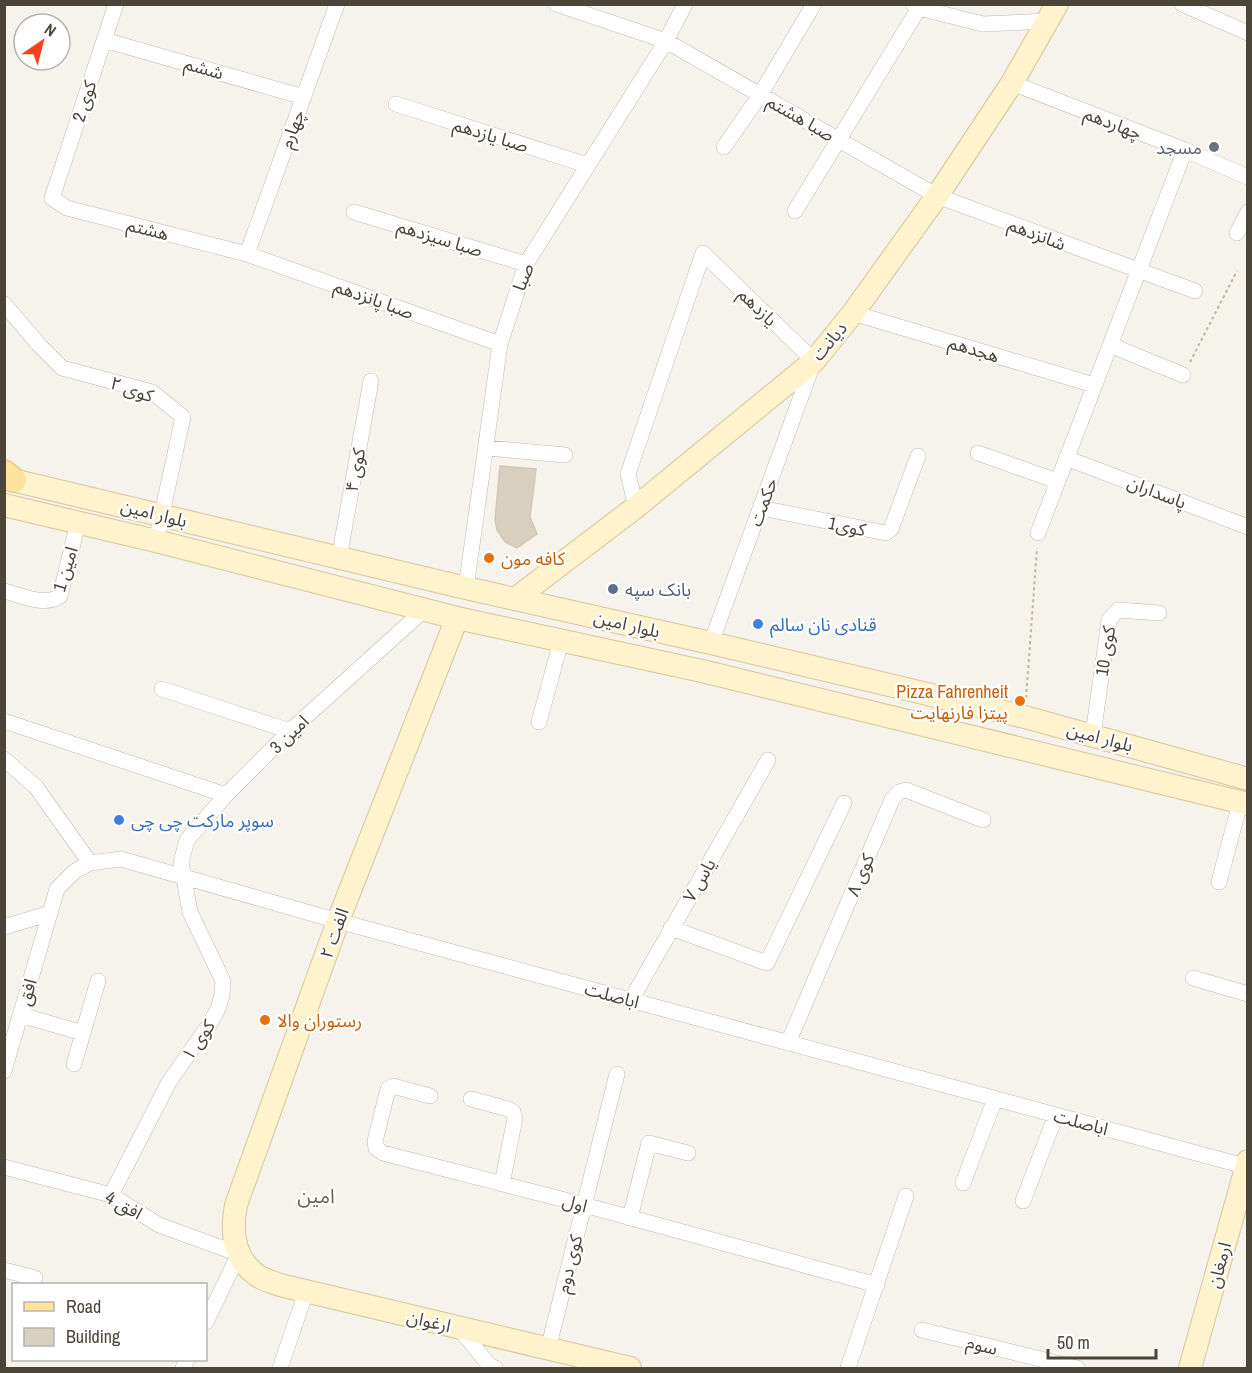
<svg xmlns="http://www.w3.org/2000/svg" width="1252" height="1373" font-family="'Archivo Narrow','Noto Sans Arabic',sans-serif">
  <rect width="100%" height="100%" fill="#f6f3ec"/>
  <path fill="#d8cfc1" stroke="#d3c7b4" stroke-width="1.5" d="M500 466 536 469 530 517 537 534 517 548 505 542 497 530 495 520Z"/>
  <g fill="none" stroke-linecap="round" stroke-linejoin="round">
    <g stroke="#c2bbae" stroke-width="16">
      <path id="street" d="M116 4 52 198 67 208 247 254 500 344
        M556 4 666 41 937 196 1195 291
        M913 4 919 8 983 24 1048 21
        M1182 4 1248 33
        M104 40 304 97
        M1012 83 1185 150 1248 177
        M396 104 587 165
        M724 147 760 95 814 4
        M795 211 919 8
        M354 212 526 264
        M1237 233 1248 212
        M247 254 337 4
        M4 304 40 346 62 368 152 392 183 417 156 541
        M853 313 1094 385
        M1110 345 1183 375
        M487 448 565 455
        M978 453 1057 481
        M1066 458 1248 527
        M636 507 628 474 703 253 814 361 711 643
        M761 508 886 533 891 529 918 456
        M1038 533 1185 150
        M339 558 371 381
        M466 588 500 344 526 264 666 41 685 4
        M4 591C21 595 45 607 60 596L78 523
        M162 689 290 731
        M4 721 226 795
        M539 722 561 641
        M1093 735 1109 620 1118 610 1159 613
        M4 759 36 787 90 863
        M1219 882 1240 803
        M4 927 50 913 57 889 75 871 90 863 121 859 338 921 1248 1167
        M671 928 767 963 844 803
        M1193 978 1248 994
        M631 1000 768 760
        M21 1015 83 1033 98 981
        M788 1043 892 800 899 792 906 790 983 820
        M74 1064 83 1033
        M4 1071 50 913
        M430 1096 393 1086 388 1089 375 1141 376 1148 383 1153 584 1205 877 1285
        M471 1099 508 1109 513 1112 515 1118 502 1184
        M4 1167 111 1195 159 1225 239 1254 206 1322
        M963 1183 995 1099
        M111 1195 169 1082 209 1025 218 1009 222 995 223 981 190 912 181 862 187 840 226 795 290 731 425 609
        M1023 1201 1056 1115
        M630 1218 649 1143 688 1153
        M4 1270 35 1278
        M459 1328 489 1365 495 1368
        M922 1330 1077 1368
        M548 1349 617 1074
        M183 1368 187 1360
        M280 1368 306 1292
        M848 1368 906 1196"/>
    </g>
    <g stroke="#d6c79b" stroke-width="24">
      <path id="secondary" d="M4 478 466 588 711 643 1025 717 1248 779
        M4 505 156 541 457 618 702 671 1248 804
        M515 599 636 507 814 361 853 313 937 196 1012 83 1057 4
        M457 618 338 921 236 1205C231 1231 233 1259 258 1276 264 1280 273 1282 280 1285L630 1368
        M1190 1368 1248 1161"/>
    </g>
    <g stroke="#e6c16a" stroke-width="26">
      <path id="primary" d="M4 472 14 480"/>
    </g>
    <path stroke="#c4b79f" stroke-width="2" stroke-dasharray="3 3" stroke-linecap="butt" d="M1190 362 1237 271
      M1026 698 1037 548"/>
    <use href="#street" stroke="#fff" stroke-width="15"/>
    <use href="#secondary" stroke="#fff3cd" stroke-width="22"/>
    <use href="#primary" stroke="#ffe39c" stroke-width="24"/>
  </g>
  <circle fill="#6b7280" stroke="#fff" stroke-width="2" cx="1214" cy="147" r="6"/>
  <g fill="#e8710a" stroke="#fff" stroke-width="2">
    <circle cx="489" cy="558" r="6"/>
    <circle cx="1020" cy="701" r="6"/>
    <circle cx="265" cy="1020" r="6"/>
  </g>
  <circle fill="#5c6f8a" stroke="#fff" stroke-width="2" cx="613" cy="589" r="6"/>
  <g fill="#3f7fe0" stroke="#fff" stroke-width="2">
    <circle cx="758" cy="624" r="6"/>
    <circle cx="119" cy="820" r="6"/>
  </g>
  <g text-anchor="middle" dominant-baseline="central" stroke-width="4.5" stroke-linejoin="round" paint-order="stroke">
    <g font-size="18" fill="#4b4439" stroke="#fff">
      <text transform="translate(204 68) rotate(16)">ششم</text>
      <text transform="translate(84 101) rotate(-72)">کوی 2</text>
      <text transform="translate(801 118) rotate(30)">صبا هشتم</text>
      <text transform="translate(1113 123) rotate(21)">چهاردهم</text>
      <text transform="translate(292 129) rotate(-70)">چهارم</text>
      <text transform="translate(491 135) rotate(17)">صبا یازدهم</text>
      <text transform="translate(148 229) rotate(14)">هشتم</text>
      <text transform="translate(1037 234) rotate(21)">شانزدهم</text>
      <text transform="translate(440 238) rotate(17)">صبا سیزدهم</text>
      <text transform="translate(523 277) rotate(-69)">صبا</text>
      <text transform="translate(374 299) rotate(20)">صبا پانزدهم</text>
      <text transform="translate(758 307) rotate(44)">یازدهم</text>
      <text transform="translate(829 341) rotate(-50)">دیانت</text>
      <text transform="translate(974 349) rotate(17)">هجدهم</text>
      <text transform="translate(132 389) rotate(19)">کوی ۲</text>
      <text transform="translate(355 470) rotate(-80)">کوی ۴</text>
      <text transform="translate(1157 492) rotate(21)">پاسداران</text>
      <text transform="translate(763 502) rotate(-70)">حکمت</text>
      <text transform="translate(154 513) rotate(14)">بلوار امین</text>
      <text transform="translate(847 526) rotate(12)">کوی1</text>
      <text transform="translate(65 569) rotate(-73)">امین 1</text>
      <text transform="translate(627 624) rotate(13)">بلوار امین</text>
      <text transform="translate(1105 651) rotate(-81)">کوی 10</text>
      <text transform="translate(289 734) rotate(-44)">امین 3</text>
      <text transform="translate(1100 737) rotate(15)">بلوار امین</text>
      <text transform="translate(860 875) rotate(-67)">کوی ۸</text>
      <text transform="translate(699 880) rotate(-60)">یاس ۷</text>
      <text transform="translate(334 933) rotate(-70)">الفت ۲</text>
      <text transform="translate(27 992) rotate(-74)">افق</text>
      <text transform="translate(612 995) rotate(15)">اباصلت</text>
      <text transform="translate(198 1040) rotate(-56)">کوی ۱</text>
      <text transform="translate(1081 1122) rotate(15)">اباصلت</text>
      <text transform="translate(575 1203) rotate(15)">اول</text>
      <text transform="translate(124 1205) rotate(29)">افق 4</text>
      <text transform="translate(569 1264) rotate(-76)">کوی دوم</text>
      <text transform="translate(1219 1265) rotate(-75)">ارمغان</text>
      <text transform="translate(429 1321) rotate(13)">ارغوان</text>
      <text transform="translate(982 1345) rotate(14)">سوم</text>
    </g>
    <g font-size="18" fill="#5b616d" stroke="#fff" text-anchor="end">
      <text x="1202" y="147">مسجد</text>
    </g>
    <g font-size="18" fill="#c56008" stroke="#fff" text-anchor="start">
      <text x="501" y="558">کافه مون</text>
      <text x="1008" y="691" text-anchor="end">Pizza Fahrenheit<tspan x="1008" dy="21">پیتزا فارنهایت</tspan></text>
      <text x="277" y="1020">رستوران والا</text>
    </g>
    <g font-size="18" fill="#4e5e75" stroke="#fff" text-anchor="start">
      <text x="625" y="589">بانک سپه</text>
    </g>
    <g font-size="18" fill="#366cbe" stroke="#fff" text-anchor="start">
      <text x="770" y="624">قنادی نان سالم</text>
      <text x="131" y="820">سوپر مارکت چی چی</text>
    </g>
    <g font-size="20" fill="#6e6250" stroke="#fff">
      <text x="316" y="1195">امین</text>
    </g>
  </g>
  <rect width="1252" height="1373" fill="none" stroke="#4b4439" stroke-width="12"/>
  <rect x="12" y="1283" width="195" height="78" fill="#ffffff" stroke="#b7b4b0" stroke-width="1.5"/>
  <rect x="24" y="1302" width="30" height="9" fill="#ffe39c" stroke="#b7b4b0" stroke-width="1.5"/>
  <text x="66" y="1313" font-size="18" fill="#4b4439">Road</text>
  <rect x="24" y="1328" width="30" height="18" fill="#d8cfc1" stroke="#b7b4b0" stroke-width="1.5"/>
  <text x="66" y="1343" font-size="18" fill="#4b4439">Building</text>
  <g transform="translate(42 42) rotate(35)"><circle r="28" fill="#ffffff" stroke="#b7b4b0" stroke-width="1.5"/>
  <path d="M0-4.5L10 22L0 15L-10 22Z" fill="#fc3f1d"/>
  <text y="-9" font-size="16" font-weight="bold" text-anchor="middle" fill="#4b4439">N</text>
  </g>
  <path d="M1048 1349v9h108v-9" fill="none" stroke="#4b4439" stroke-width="3"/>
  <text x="1057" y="1349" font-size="18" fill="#4b4439" stroke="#ffffff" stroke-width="4.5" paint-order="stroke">50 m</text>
</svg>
